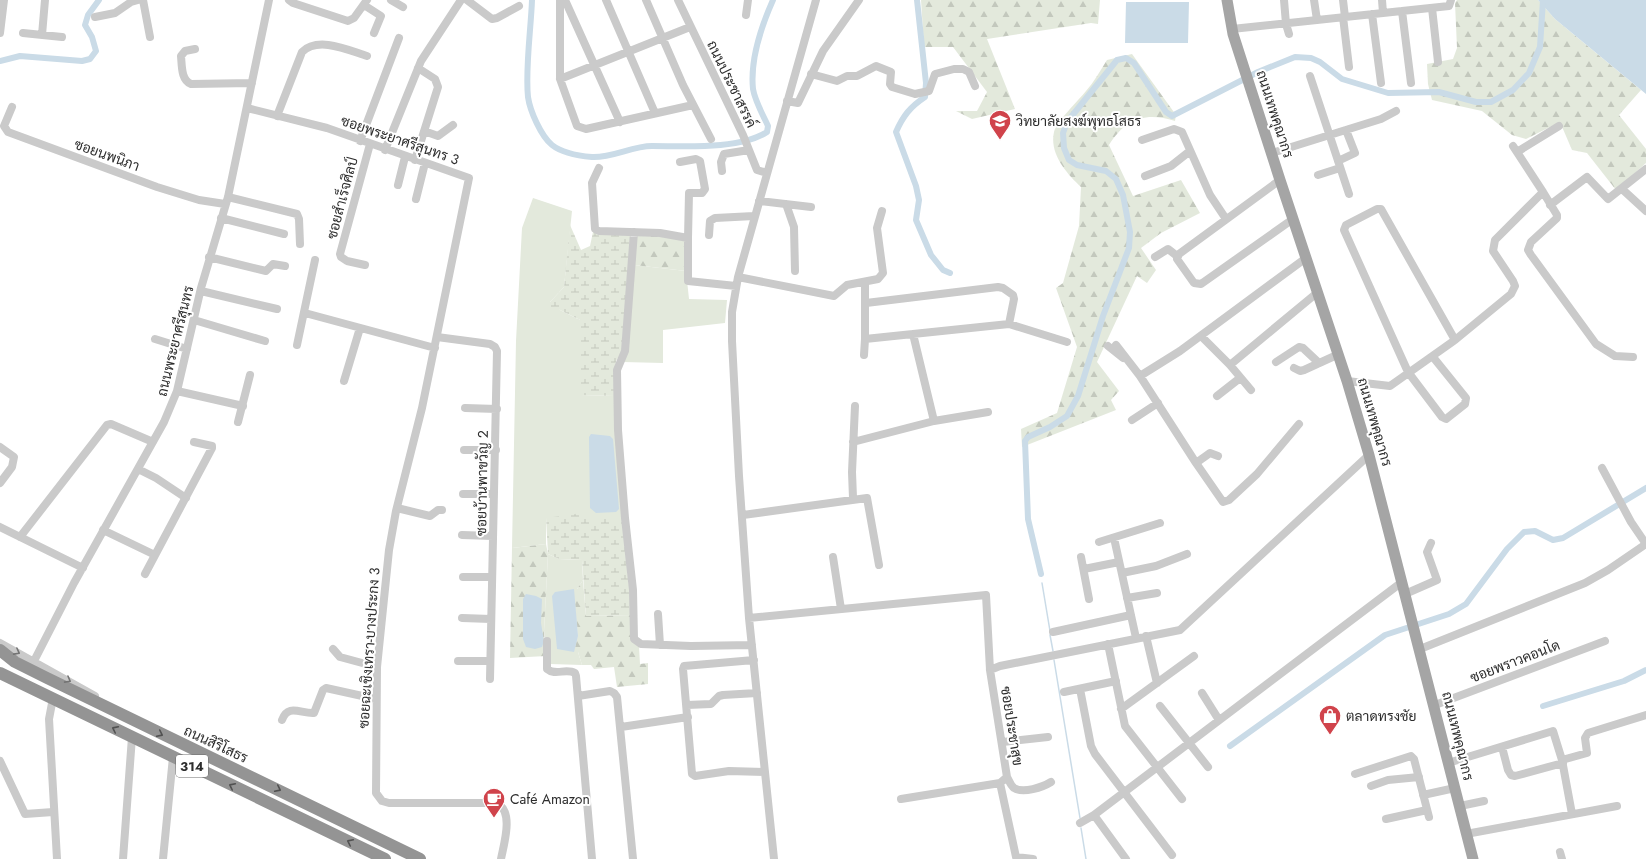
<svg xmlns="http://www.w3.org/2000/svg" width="1646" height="859" font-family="Jost,Sarabun,sans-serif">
  <defs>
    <pattern id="forest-firs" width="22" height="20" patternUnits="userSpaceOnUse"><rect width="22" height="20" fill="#e3e9dc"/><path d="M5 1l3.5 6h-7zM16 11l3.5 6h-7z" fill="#c3c8bd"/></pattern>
    <pattern id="wetland-marsh" width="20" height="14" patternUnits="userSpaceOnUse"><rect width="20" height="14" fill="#e3e9dc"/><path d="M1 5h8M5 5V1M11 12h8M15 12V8" fill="none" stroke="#c3c8bd"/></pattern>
  </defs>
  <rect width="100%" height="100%" fill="#fff"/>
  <path fill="#e3e9dc" d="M533 198 572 211 564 287 550 302 560 310 580 320 581 395 614 396 622 518H546V544L512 548 516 341 522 228Z
    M634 265 686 271 689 299 727 300 725 323 663 330V363L623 362Z
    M548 554 559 559 582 560 583 580 577 589 578 652 582 665 550 664 544 631Z"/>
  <path fill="url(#forest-firs)" d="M921 0H1100L1098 24 1091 23 987 39 1015 109 972 119 956 111H977L987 92 953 47H924Z
    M1457 0H1538L1555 19 1641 90 1619 115 1646 149V163L1616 190 1587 153 1572 150 1560 122 1526 139 1512 135 1482 111 1432 100 1428 84 1427 64 1453 59 1457 48 1455 3Z
    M1132 54 1176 115 1175 121C1146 112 1126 118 1109 145L1133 196 1181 180 1200 213 1161 233 1141 248 1156 270 1147 283 1137 276 1097 362 1119 391 1111 400 1116 410 1022 447 1021 429 1057 413 1077 347 1056 288 1063 283 1079 226 1081 187C1067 174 1049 154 1054 132 1057 121 1078 101 1086 91 1094 82 1100 71 1107 60Z
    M637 234H657L686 241V271L634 265Z
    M546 544 548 554 544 631 546 656 510 658 512 548Z
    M583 580 586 616 632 615 639 646 640 664 648 663V684L617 687 614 667 594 669 591 665H582L578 652H574L578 636 574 589H577Z"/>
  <path fill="url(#wetland-marsh)" d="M570 225 581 250 590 246 593 232 631 234 622 352 616 361 614 396 580 395V320L560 310 549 307 550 302 564 287Z
    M582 513 584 518H622L632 615 586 616 582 560 559 559 548 554 546 518Z"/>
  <path fill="#cadbe7" d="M1538 0H1646V94L1555 19Z
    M1126 2H1189L1188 43H1125Z
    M591 434 610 436 613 439 619 509 616 512 596 513 590 508 589 437Z
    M574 589 578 636 574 652 557 649 552 596 555 592Z
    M526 594 536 596 542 599 541 623 544 641 542 647 535 649 526 647 523 639V599Z"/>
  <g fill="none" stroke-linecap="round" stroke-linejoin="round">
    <path stroke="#cadbe7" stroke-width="1.5" d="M1042 583 1050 631
      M1050 635 1053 651
      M1054 660 1080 818
      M1081 828 1086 859"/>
    <path stroke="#cadbe7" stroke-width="6" d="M532 0C531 29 525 69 528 97 530 111 541 136 552 145 562 153 580 156 592 157 612 158 632 146 652 146 684 146 740 150 767 132L768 126C763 115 755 101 753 89 750 60 761 27 773 0
      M917 0 926 83 925 97C910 107 903 116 896 132L916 186 919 200 916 220 931 255 943 270 950 273
      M0 61 20 56 82 61 90 59 96 51 92 37 85 25 88 15 99 0
      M1041 574 1028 519 1025 441 1028 437 1050 427 1067 416 1078 396 1103 316 1129 248 1130 232 1123 195 1116 179 1106 171 1077 165 1069 160 1064 148 1063 133 1067 122 1117 60 1126 58 1134 63 1166 112 1172 116 1258 72 1295 57 1311 58 1320 62 1342 79 1388 93 1439 92 1476 102H1491L1513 90 1529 73 1540 47 1543 0
      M1543 706 1624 681 1646 670
      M1230 746 1385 635 1449 614 1466 604 1507 549 1524 532 1535 531 1553 540 1563 538 1646 488"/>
    <path stroke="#cacaca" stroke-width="8" d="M143 0 150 37
      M289 0 293 3 348 21 354 18 367 0
      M391 0 403 7
      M467 0 492 19 497 18 519 6
      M560 0V79L577 126 586 129 693 105
      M565 0 620 122
      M606 0 655 113
      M646 0 683 85 711 139
      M678 0 743 135 757 170 767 173
      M1284 0 1286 24 1289 34
      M1314 0 1317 20
      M1343 0 1345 17
      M1382 0 1383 13
      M364 5 381 16 374 33
      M1432 8 1438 62
      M1402 11 1411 83
      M1372 14 1381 83
      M746 15 748 0
      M95 17 115 13 131 2 138 0
      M1343 17 1349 67
      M1232 29 1449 6 1451 0
      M0 33 4 0
      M23 33 62 37
      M42 35 45 0
      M195 49 185 51 181 56C182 66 181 80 191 84L252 83
      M811 74 837 81 847 76H857L876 66 891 72 890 84 892 87 915 94 929 91 935 74 954 69H963L969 72 975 86
      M1310 76 1349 194
      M560 79 690 27
      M787 101 798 103 823 51 859 0
      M12 107 4 126 8 132 157 187 199 200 225 204
      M247 108 327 128 469 178 422 408 396 511 389 550 377 667 376 793 382 801 389 803H497C514 812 504 843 501 859
      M277 116 302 52C318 36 348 50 367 56
      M424 131 438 136 453 125
      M1142 140 1174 129 1182 132 1210 195 1226 219
      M360 141 399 38
      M385 150 421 61 461 0
      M1517 152 1559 126
      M1272 153 1381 119 1396 111
      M415 160 438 87 435 79 418 68
      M1338 161 1355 153 1346 130
      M680 162 696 159 700 161 705 189 702 193H689L688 238
      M599 168 592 183 595 229 599 231 660 233 688 238V281L736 286
      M722 171 721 162 724 154 749 150
      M1318 175 1340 168
      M1145 176 1171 166 1190 151
      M1280 180 1179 254 1177 259 1194 283 1201 284 1293 219
      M398 185 405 157
      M1622 189 1646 211
      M1543 192 1557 215V218L1531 242 1528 250 1531 255 1596 344 1615 356 1633 357
      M228 197 297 214 299 219 300 244
      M416 199 425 163
      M759 201 811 207
      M786 204 794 227 795 271
      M1550 205 1587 177 1608 199 1646 169
      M221 218 284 234
      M634 232 625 351 617 370 618 430 625 518 633 590 634 639 641 644 691 646 752 645
      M709 235 710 221 715 218 754 216
      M209 257 266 271 273 264 285 266
      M1155 257 1168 249 1177 256
      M365 265 347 261 341 257 340 254 370 144
      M738 277 834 296 847 285 878 279 883 273 877 228 882 211
      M865 284V339L1009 324 1067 342
      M201 291 277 309
      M866 303 998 287 1003 288 1013 295 1014 299 1009 324
      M305 313 435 348
      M194 320 265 341
      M913 334 934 421 988 412
      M1201 336 1230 365 1251 390
      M437 337 490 344 495 347 497 351 490 679
      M155 339 187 349
      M297 345 315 260
      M1116 345 1140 376 1196 463 1223 502 1229 500 1257 474 1299 424
      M1108 346 1123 358
      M864 355 865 339
      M1433 357 1466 398 1465 404 1446 419 1442 417 1408 372 1344 230 1346 225 1377 209H1381L1455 340
      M1276 362 1299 347 1303 348 1319 363
      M1230 365 1318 292
      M1294 368 1300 371 1304 370 1339 354
      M1140 376 1180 351 1306 258
      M344 381 360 328
      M1347 381 1390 386 1455 340 1511 294 1515 286 1513 281 1493 251 1495 240 1543 192 1513 146
      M177 391 243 406
      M1217 396 1240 378
      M465 408 497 409
      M1132 420 1158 403
      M238 422 250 375
      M853 442 934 421
      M0 447 14 457 12 467 0 483
      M464 450H496
      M1196 463 1210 453 1218 456
      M1602 468 1631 522 1646 544
      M138 469 156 478 186 498
      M463 494H494
      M853 498 852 472 855 406
      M397 508 430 516 438 510H442
      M743 515 867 498 879 565
      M0 527 83 568
      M103 530 155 555
      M462 535 493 536
      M20 537 107 425 111 424 153 442
      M1114 538 1136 638
      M1099 542 1160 523
      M833 557 841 609
      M1081 557 1089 599
      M1084 569 1119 562
      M1122 573 1156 566 1187 554
      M145 574 212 448V446L194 442
      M463 577H492
      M1405 594 1437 580 1427 552 1431 543
      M1127 598 1157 593
      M658 614 660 645
      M462 618 491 619
      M749 618 986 595 990 670 1007 777 1000 783 901 799
      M1053 632 1131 615
      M1146 636 1157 683
      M547 641V669C555 676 566 668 575 673L576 676 592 859
      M0 643 95 696
      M1108 644 1125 726 1182 799
      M333 649 340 657 377 667
      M1420 649 1585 583 1608 570 1646 544
      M754 660 684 666 683 669 692 774 695 776 729 771 765 772
      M34 661 74 583 164 422 177 391 201 288 228 197 269 0
      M458 661H490
      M990 670 1000 666 1180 630 1369 455
      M1080 689 1091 746 1095 754 1172 855
      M1064 692 1116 681
      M1202 693 1219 720
      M578 696 610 691 614 693 617 697 633 859
      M53 698 49 719 57 859
      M687 705 711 704 719 696 723 695 757 693
      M1435 705 1605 641
      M1160 706 1208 767
      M1121 709 1194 656
      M282 720C288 703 301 714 314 713L323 690 326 688 376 699
      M621 727 688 717
      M1003 742 1048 737
      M1502 747 1508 770 1511 775 1515 776 1563 763
      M1562 760 1587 753 1585 738 1588 733 1646 715
      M0 761 25 814 53 812
      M1448 763 1553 731 1562 760 1572 814
      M1355 774 1411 756 1414 759 1429 817
      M1007 777C1009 780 1010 785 1014 788 1023 794 1043 787 1051 782
      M1000 783 1016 857 1033 859
      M1371 786 1388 780 1419 777
      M1423 795 1455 788
      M1460 806 1484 801
      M1094 815 1126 859
      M1386 819 1427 810
      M1080 823 1094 815 1402 582
      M1466 834 1617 806
      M1560 852 1562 859
      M123 859 132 737
      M163 859 173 757
      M774 859 749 618 739 476 732 341V312L738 277 816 0"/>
    <path stroke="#a5a5a5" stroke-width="11" d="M1227 0 1233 34 1280 180 1347 381 1369 455 1473 859"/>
    <path stroke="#949494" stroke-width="12" d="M0 650 15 662 47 678 420 859
      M0 673 385 859"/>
  </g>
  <defs><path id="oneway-chevron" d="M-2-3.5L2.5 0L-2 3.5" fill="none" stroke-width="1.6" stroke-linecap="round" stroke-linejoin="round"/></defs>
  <g stroke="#747474">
    <use href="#oneway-chevron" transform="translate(17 652) rotate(28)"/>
    <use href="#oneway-chevron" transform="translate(68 680) rotate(29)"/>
  </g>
  <g stroke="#515151">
    <use href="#oneway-chevron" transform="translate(115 729) rotate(-154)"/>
    <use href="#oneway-chevron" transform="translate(160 734) rotate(26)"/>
    <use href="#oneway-chevron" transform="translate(232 786) rotate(-154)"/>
    <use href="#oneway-chevron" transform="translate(278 789) rotate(26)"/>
    <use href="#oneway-chevron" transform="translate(350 842) rotate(-154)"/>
  </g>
  <defs>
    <g id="university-pin" transform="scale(1.15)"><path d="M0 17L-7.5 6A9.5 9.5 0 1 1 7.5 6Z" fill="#d0434b" stroke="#fff"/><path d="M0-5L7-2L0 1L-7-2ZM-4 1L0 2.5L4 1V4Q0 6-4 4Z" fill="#fff"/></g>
    <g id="shop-pin" transform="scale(1.15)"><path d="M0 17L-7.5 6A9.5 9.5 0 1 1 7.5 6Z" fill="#d0434b" stroke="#fff"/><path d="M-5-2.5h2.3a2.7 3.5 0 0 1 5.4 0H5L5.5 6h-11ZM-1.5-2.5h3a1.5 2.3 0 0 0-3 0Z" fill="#fff"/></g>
    <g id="cafe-pin" transform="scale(1.15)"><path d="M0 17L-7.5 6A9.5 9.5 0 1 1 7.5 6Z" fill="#d0434b" stroke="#fff"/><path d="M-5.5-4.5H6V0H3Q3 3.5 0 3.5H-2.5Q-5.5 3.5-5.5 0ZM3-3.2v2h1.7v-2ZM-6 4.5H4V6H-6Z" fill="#fff"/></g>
  </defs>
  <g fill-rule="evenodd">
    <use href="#university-pin" x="1000" y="121"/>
    <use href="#shop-pin" x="1330" y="716"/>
    <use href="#cafe-pin" x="494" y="799"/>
  </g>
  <g text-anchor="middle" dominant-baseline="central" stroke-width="4" stroke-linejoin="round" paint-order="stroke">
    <rect fill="#fff" stroke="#6c6c6c" stroke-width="1" x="176" y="755" width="32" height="22" rx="3"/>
    <g font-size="13" font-weight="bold" fill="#2d2d2d">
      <text x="192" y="766">314</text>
    </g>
    <g font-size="14" fill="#2d2d2d" stroke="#fff">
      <text transform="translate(732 84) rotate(64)">ถนนประชาสรรค์</text>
      <text transform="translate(1275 114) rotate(72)">ถนนเทพคุณากร</text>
      <text transform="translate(400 140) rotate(19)">ซอยพระยาศรีสุนทร 3</text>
      <text transform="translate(107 155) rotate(20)">ซอยนพนิภา</text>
      <text transform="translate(342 198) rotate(-75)">ซอยสำเร็จศิลป์</text>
      <text transform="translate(175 341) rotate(-76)">ถนนพระยาศรีสุนทร</text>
      <text transform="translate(1375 422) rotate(74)">ถนนเทพคุณากร</text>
      <text transform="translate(482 483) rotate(-89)">ซอยบ้านพาขวัญ 2</text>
      <text transform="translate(369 648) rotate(-86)">ซอยฉะเชิงเทรา-บางประกง 3</text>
      <text transform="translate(1515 661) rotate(-21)">ซอยพราวคอนโด</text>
      <text transform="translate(1012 726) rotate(81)">ซอยประชาสุข</text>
      <text transform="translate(1458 736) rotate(76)">ถนนเทพคุณากร</text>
      <text transform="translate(216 744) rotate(25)">ถนนสิริโสธร</text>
    </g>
    <g font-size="14" fill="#2d2d2d" stroke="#fff" text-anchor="start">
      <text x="1016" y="121">วิทยาลัยสงฆ์พุทธโสธร</text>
      <text x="1346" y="716">ตลาดทรงชัย</text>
      <text x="510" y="799">Café Amazon</text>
    </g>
  </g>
</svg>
